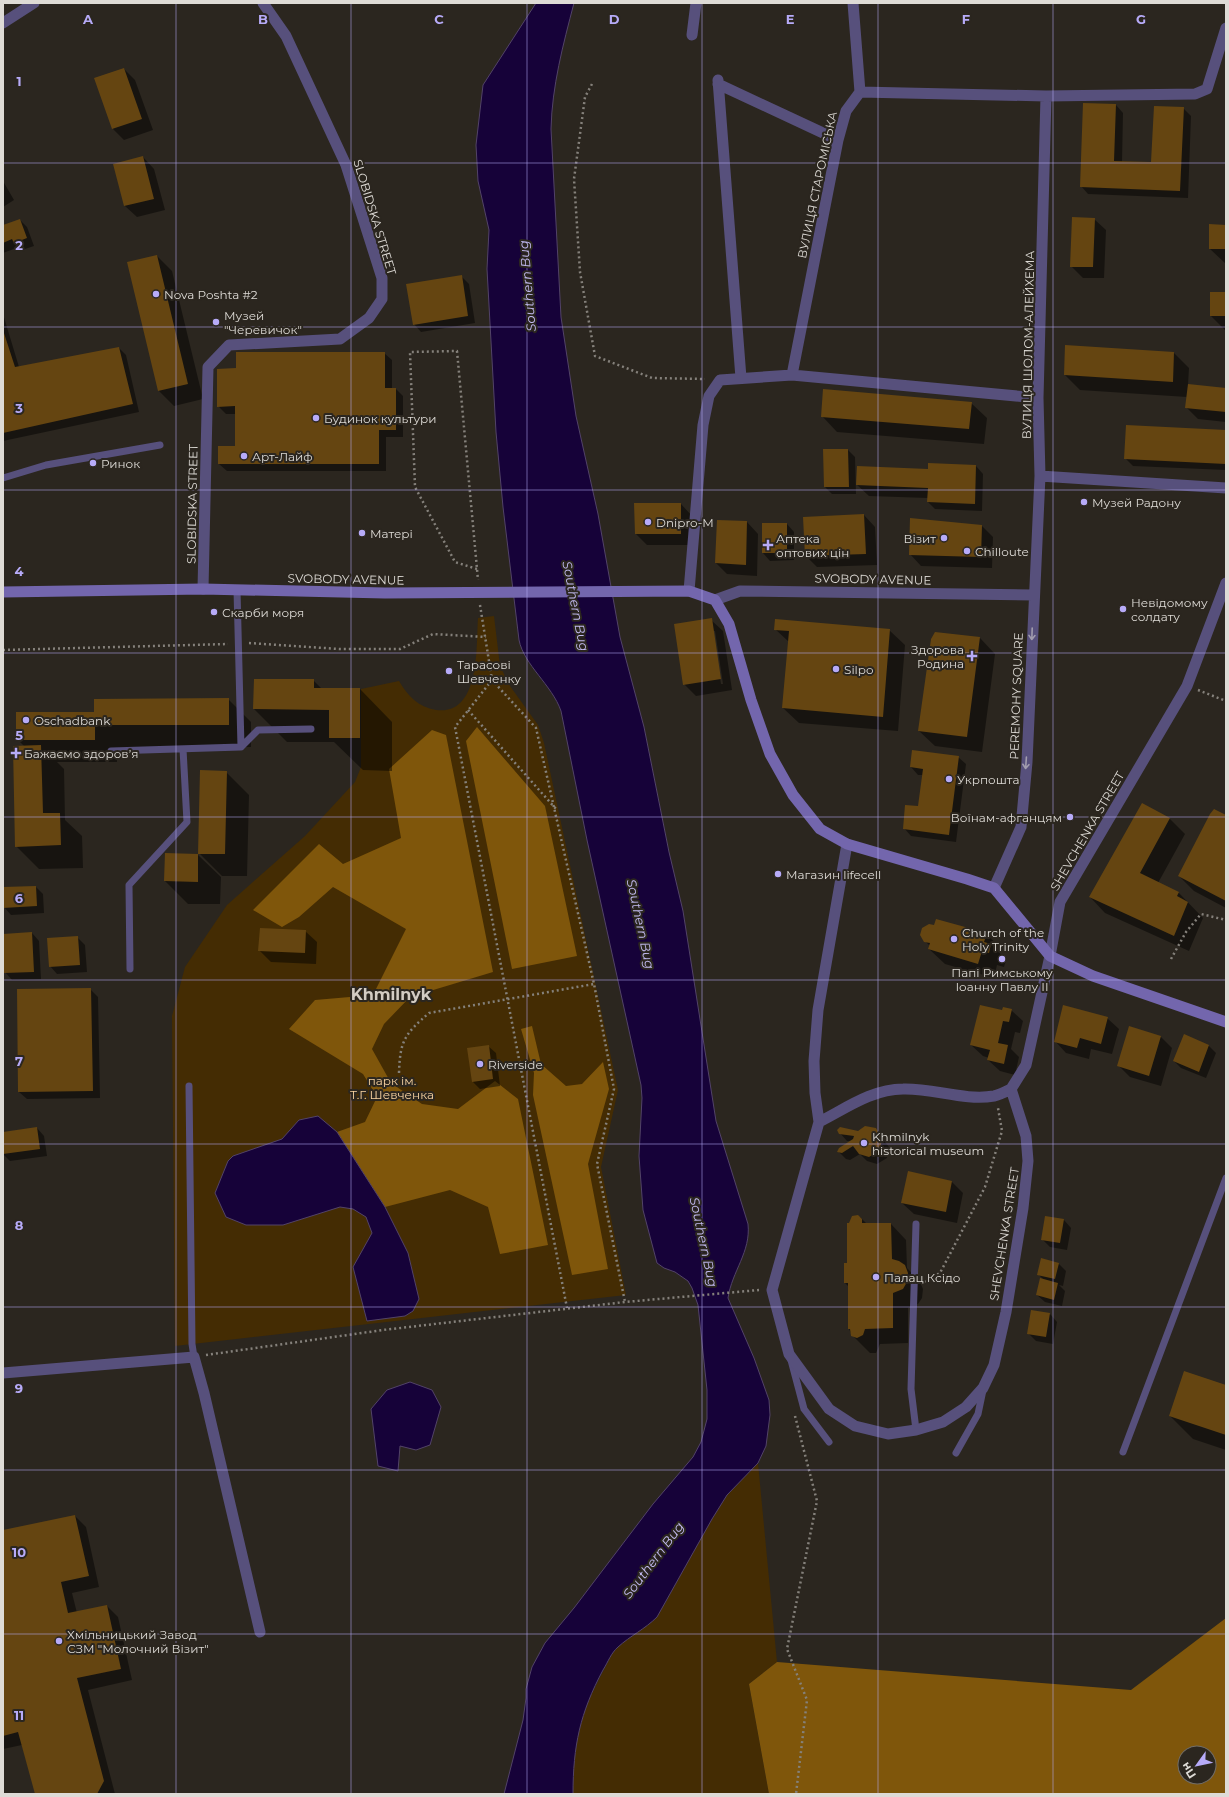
<svg xmlns="http://www.w3.org/2000/svg" width="1229" height="1797" font-family="Montserrat,sans-serif">
  <rect width="100%" height="100%" fill="#2b261f"/>
  <path fill="#442c03" d="M494 616 500 666 510 686 538 725 544 743 618 1090 601 1167 626 1295 175 1346 172 1016 185 967 227 905 305 836 355 782 361 767V689L399 681C408 696 418 707 436 710 481 716 476 645 478 618Z
    M758 1463 777 1662 749 1684 769 1794H573V1760L579 1726 587 1703 613 1652 665 1604 688 1558 712 1519 727 1495Z"/>
  <path fill="#7f560b" fill-rule="evenodd" d="M477 727 545 806 577 956 512 969 466 741Z
    M432 730 446 735 493 972 410 997 384 1024 372 1049 391 1083 422 1104 458 1109 495 1081 518 1099 548 1245 500 1254 488 1207 450 1190 385 1207 337 1132 365 1122 377 1097 363 1074 289 1029 315 1000 373 995 406 929 333 887 299 917 282 927 253 910 319 844 343 864 401 838 389 769Z
    M532 1026 541 1064 566 1086 582 1084 603 1062 609 1089 588 1164 608 1269 572 1275 533 1095 534 1073 521 1029Z
    M1226 1618V1794H769L749 1684 777 1662 1131 1690ZM1185 1753H1209V1777H1185Z"/>
  <path fill="#160239" stroke="#524368" d="M536 3H574C563 45 552 86 551 129L561 317 576 416 598 514 620 637 644 727 669 852 683 911 716 1121 748 1224C751 1252 732 1271 728 1298L754 1358 769 1400 770 1415 766 1446 758 1463 727 1495 712 1519 657 1617C645 1629 630 1636 618 1647 611 1653 608 1662 603 1670 580 1713 573 1746 573 1794H504L523 1720 526 1698V1689L532 1667 545 1643 574 1608 653 1504 693 1457 701 1442 707 1419V1390L698 1305 692 1288 688 1281 675 1272 664 1268 657 1263 643 1210 639 1156 642 1098 641 1085 587 840 561 711C552 685 524 665 519 640L503 507 496 432 487 269 489 230 478 181 476 145 483 85Z
    M318 1116 337 1132 385 1207 408 1253 419 1299 413 1311 405 1316 367 1321 353 1267 372 1233 366 1217 353 1209 340 1207 283 1225H246L226 1217 215 1193 228 1161 233 1156 282 1139 299 1120Z
    M410 1382 432 1390 441 1407 430 1445 416 1450 400 1446 398 1471 378 1466 371 1409 387 1390Z"/>
  <path fill="#0007" fill-rule="evenodd" d="M124 69 135 80 153 130 124 140 113 129Z
    M1116 105 1123 113 1122 162 1152 164 1183 108 1191 116 1188 198 1088 194 1081 186Z
    M143 157 154 169 165 210 137 217 125 206 114 165Z
    M3 181 14 200 3 207Z
    M1094 219 1106 230 1104 278H1083L1071 266Z
    M20 220 27 227 34 246 22 250 19 247 3 253V226Z
    M1226 226V264L1210 249Z
    M157 256 172 271 203 399 174 406 159 391Z
    M461 276 469 284 475 323 421 332 414 324Z
    M1226 293V331L1211 316Z
    M3 314 19 367 119 348 126 355 139 412 3 441Z
    M1066 346 1174 353 1189 368 1188 385 1226 389V422L1198 419 1186 407 1187 397 1080 390 1065 375Z
    M384 353 392 360V389H396L403 396V437H386V471H227L219 464 236 447V414H226L218 406 237 369Z
    M971 403 987 418 984 444 837 432 822 416Z
    M1226 431V470L1133 466 1125 458Z
    M824 450H848L855 457 856 494H832L825 487Z
    M976 466 983 474 982 511 935 509 928 502V498L869 496 856 484 929 470Z
    M681 504 692 516V545H647L636 534Z
    M864 515 875 527 877 565 817 567 806 556Z
    M747 522 758 534 757 576 727 574 716 563Z
    M763 524H787L794 532V560L770 561 763 553Z
    M982 526 993 537 992 568 921 566 910 554Z
    M711 620 723 631 732 690 696 696 684 684ZM713 631H715L723 684H721Z
    M775 629 889 630 905 645 898 731 799 723 783 708 789 642Z
    M936 633 980 638 995 654 982 752 935 746 919 731Z
    M313 680 322 689H360L392 722V771L363 770 334 742H287L254 709Z
    M228 699 251 722V747L117 748V762H57L64 769 65 820 82 836 83 868 39 869 16 846 25 747 17 739 95 713Z
    M958 757 966 764 956 842 911 836 904 828 919 807 923 775H918L911 767Z
    M226 772 249 795 247 876H222L199 853Z
    M1226 816V908L1194 891 1179 876Z
    M1169 818 1185 834 1158 883 1178 892 1203 918 1189 951 1105 913 1090 897Z
    M198 855 221 877 220 904H188L165 881Z
    M36 887 43 894 44 913 11 915 4 907 3 888Z
    M305 931 317 942 316 964 271 962 259 950Z
    M32 933 39 941 41 979 12 980 5 972 3 935Z
    M986 934 1002 949 1000 954 1006 960 1004 967 997 965 994 978 945 964 929 949 930 946 925 941Z
    M77 937 85 945 87 972 57 974 50 966Z
    M90 989 98 997 100 1098 27 1099 19 1092Z
    M1011 1010 1023 1021 1020 1033 1015 1032 1011 1049 1019 1057 1015 1075 1000 1071 988 1060 989 1058 983 1056 971 1045 1003 1011Z
    M1107 1018 1119 1029 1112 1054 1091 1049 1089 1059 1066 1053 1055 1041Z
    M1130 1027 1161 1037 1172 1048 1161 1086 1130 1077 1118 1065Z
    M1184 1036 1209 1046 1216 1053 1206 1078 1181 1068 1174 1061Z
    M488 1046 496 1053 500 1086 480 1089 473 1082Z
    M37 1128 44 1136 47 1156 10 1161 3 1154V1133Z
    M875 1129 889 1147 887 1158 877 1164 867 1161 860 1154 850 1160 846 1159 839 1152 851 1141H847L840 1133Z
    M909 1172 952 1182 963 1193 957 1223 914 1214 902 1203Z
    M860 1217 867 1224H891L906 1240 907 1268 920 1282 923 1289 922 1298 918 1304 908 1308V1343L880 1344 876 1353H870L852 1335 849 1329V1287L845 1283Z
    M1046 1217 1064 1220 1071 1228 1067 1250 1050 1247 1043 1240Z
    M1059 1264 1066 1271 1063 1286 1059 1285 1065 1291 1062 1306 1045 1302 1037 1295 1044 1280 1038 1274Z
    M1050 1314 1057 1322 1053 1344 1036 1341 1028 1333Z
    M1226 1386V1450L1193 1439 1170 1416Z
    M75 1516 86 1527 99 1587 72 1593 77 1613 107 1606 118 1617 132 1680 88 1690 115 1794H36L22 1745 3 1749V1531Z"/>
  <path fill="#654511" d="M124 68 142 119 112 129 94 78Z
    M1083 103 1116 104 1114 161 1151 162 1154 106 1184 107 1180 191 1080 187Z
    M143 156 154 199 124 206 113 164Z
    M1072 217 1095 218 1093 267H1070Z
    M20 219 27 238 14 243 12 239 3 243V225Z
    M1209 224 1226 225V249H1209Z
    M157 255 188 384 158 391 127 262Z
    M462 275 468 316 413 325 406 284Z
    M1210 292H1226V316H1210Z
    M3 330 15 367 119 347 133 404 3 433Z
    M1065 345 1174 352 1173 382 1064 375Z
    M236 352H385V388H396V430H379V464H218V446H235V406L217 407V369L236 368Z
    M1188 384 1226 388V412L1185 408Z
    M823 389 972 402 969 429 821 417Z
    M1126 425 1226 430V464L1124 459Z
    M823 449H848L849 487H824Z
    M928 463 976 465 975 504 927 502 928 488 856 485 857 466 928 469Z
    M634 503H681V534H635Z
    M864 514 866 554 805 556 803 517Z
    M910 518 982 525 981 557 909 555Z
    M717 520 747 521 746 565 715 563Z
    M762 523H787V553H762Z
    M712 618 721 679 683 685 674 624Z
    M775 619 890 629 883 717 782 708 789 631 774 630Z
    M935 632 980 637 967 737 918 731 931 639Z
    M254 679H314V688H360V738H329V710L253 709Z
    M229 698V725H95V740H16V712H94V699Z
    M41 745 43 813H60L61 845 15 847 13 746Z
    M912 750 959 756 949 835 903 829 905 805 918 806 923 769 910 767Z
    M200 770 227 771 225 854H198Z
    M1142 803 1170 818 1140 873 1179 892 1177 896 1188 902 1174 936 1089 897Z
    M1214 809 1226 815V901L1178 876 1210 814Z
    M165 853 198 854V882L164 881Z
    M36 886 37 906 3 908V887Z
    M936 919 987 933 984 942 991 944 989 953 982 951 978 964 928 949 930 943 924 942 920 935 922 928 929 924 934 925Z
    M260 928 306 930 305 953 258 951Z
    M32 932 34 972 4 973 3 934Z
    M78 936 80 965 49 967 47 938Z
    M91 988 93 1091 18 1092 17 989Z
    M980 1005 1002 1010 1003 1007 1012 1009 1009 1022 1003 1021 998 1043 1008 1045 1004 1064 987 1060 990 1050 970 1045Z
    M1063 1005 1108 1017 1101 1044 1080 1038 1077 1048 1054 1042Z
    M1129 1026 1161 1036 1149 1076 1117 1066Z
    M1184 1034 1209 1045 1199 1072 1173 1061Z
    M489 1045 493 1079 472 1082 467 1048Z
    M865 1126 876 1128 882 1139 880 1150 869 1157 859 1154 853 1146 842 1153 837 1152 839 1148 853 1139 854 1136 839 1134 837 1130 840 1127 858 1131Z
    M37 1127 40 1149 3 1154V1132Z
    M908 1171 952 1181 946 1212 901 1203Z
    M858 1215 862 1219V1223H891L892 1259 899 1261 905 1265 908 1273 907 1282 903 1289 893 1293V1328L865 1329 863 1335 857 1338 851 1336 850 1329H848V1283H844V1263H847V1223H849L852 1216Z
    M1045 1216 1064 1219 1060 1243 1041 1240Z
    M1041 1258 1059 1263 1055 1279 1037 1275Z
    M1040 1278 1058 1283 1054 1300 1036 1295Z
    M1031 1310 1050 1313 1046 1337 1027 1334Z
    M1184 1371 1226 1385V1435L1169 1416Z
    M75 1515 89 1576 61 1582 68 1613 107 1605 121 1669 77 1678 104 1781 97 1794H35L18 1732 3 1736V1530Z"/>
  <g fill="none" stroke-linecap="round" stroke-linejoin="round">
    <path stroke="#85817b" stroke-width="2.5" stroke-dasharray="2 3" stroke-linecap="butt" d="M592 84 585 97 574 179 580 272 595 356 652 378 705 379
      M477 569 455 562 415 487 410 352 457 351 477 569 478 580
      M480 605 492 680 536 728 594 984 614 1089 597 1164 625 1302
      M249 643 339 649H400L433 634 486 637
      M3 650 228 644
      M492 680 455 727 567 1308
      M1198 690 1226 701
      M468 710 556 809
      M1171 959 1186 932 1201 914 1226 920
      M399 1073C400 1040 405 1034 429 1013L594 984
      M924 1282 940 1273 985 1187 1002 1131 998 1108
      M206 1355 383 1330 625 1302 759 1290
      M795 1416 817 1501 787 1649 807 1700 796 1794"/>
    <path stroke="#57507c" stroke-width="7" d="M3 478 46 465 160 445
      M237 590 241 747
      M111 751 241 747 258 730 311 729
      M130 969 129 885 187 822 183 749
      M189 1086 192 1344 194 1357
      M916 1224 911 1389 916 1430
      M791 1360 804 1409 829 1442
      M1123 1452 1226 1178
      M956 1453 978 1414 983 1390"/>
    <path stroke="#57507c" stroke-width="11" d="M3 23 34 3
      M692 35 696 3
      M718 80 741 378
      M718 84 838 140
      M860 92 1046 96 1195 94 1207 89 1226 28
      M792 375 838 140 846 111 860 92 853 3
      M1040 476 1226 488
      M203 589 208 367 229 345 340 339 369 318 382 299V278L346 165 286 36 263 3
      M689 591 703 425 709 396 720 380 792 375 1038 398
      M715 600 740 591 1033 595
      M847 844 818 1010 814 1061 815 1093 819 1122 772 1290 789 1354 829 1409 855 1426 888 1434 916 1430 943 1422 966 1407 983 1388 994 1365 1006 1312 1023 1208 1028 1161 1026 1136 1011 1089 1026 1065 1050 956 1060 902 1187 686 1226 583
      M994 888 1021 827 1027 762 1040 476 1038 398 1046 96
      M819 1122C845 1109 872 1089 903 1089 933 1088 964 1101 994 1096 999 1095 1005 1092 1011 1089
      M3 1373 194 1357 204 1393 260 1632"/>
    <path stroke="#7366ad" stroke-width="11" d="M3 592 203 589 385 593 689 591 715 600 729 624 751 700 770 754 793 795 820 829 847 844 967 879 994 888 1050 956 1093 976 1226 1022"/>
  </g>
  <defs><path id="oneway-shaft" d="M-6 0H5M1.5-3L5.5 0L1.5 3" fill="none" stroke-width="1.6" stroke-linecap="round" stroke-linejoin="round"/></defs>
  <g stroke="#a19cae">
    <use href="#oneway-shaft" transform="translate(1032 634) rotate(92)"/>
    <use href="#oneway-shaft" transform="translate(1026 763) rotate(94)"/>
  </g>
  <path fill="none" stroke="#b7abf8" stroke-width="1" stroke-opacity="0.55" d="M176 3V1794M351 3V1794M527 3V1794M702 3V1794M878 3V1794M1053 3V1794M3 163H1226M3 327H1226M3 490H1226M3 653H1226M3 817H1226M3 980H1226M3 1144H1226M3 1307H1226M3 1470H1226M3 1634H1226"/>
  <g fill="#b7abf8" stroke="#2b261f" stroke-width="1.5">
    <circle cx="156" cy="294" r="4"/>
    <circle cx="216" cy="322" r="4"/>
    <circle cx="316" cy="418" r="4"/>
    <circle cx="244" cy="456" r="4"/>
    <circle cx="93" cy="463" r="4"/>
    <circle cx="1084" cy="502" r="4"/>
    <circle cx="648" cy="522" r="4"/>
    <circle cx="362" cy="533" r="4"/>
    <circle cx="944" cy="538" r="4"/>
    <path d="M766 539h4v4h4v4h-4v4h-4v-4h-4v-4h4z"/>
    <circle cx="967" cy="551" r="4"/>
    <circle cx="1123" cy="609" r="4"/>
    <circle cx="214" cy="612" r="4"/>
    <path d="M970 650h4v4h4v4h-4v4h-4v-4h-4v-4h4z"/>
    <circle cx="836" cy="669" r="4"/>
    <circle cx="449" cy="671" r="4"/>
    <circle cx="26" cy="720" r="4"/>
    <path d="M14 747h4v4h4v4h-4v4h-4v-4h-4v-4h4z"/>
    <circle cx="949" cy="779" r="4"/>
    <circle cx="1070" cy="817" r="4"/>
    <circle cx="778" cy="874" r="4"/>
    <circle cx="954" cy="939" r="4"/>
    <circle cx="1002" cy="959" r="4"/>
    <circle cx="480" cy="1064" r="4"/>
    <circle cx="864" cy="1143" r="4"/>
    <circle cx="876" cy="1277" r="4"/>
    <circle cx="59" cy="1641" r="4"/>
  </g>
  <g text-anchor="middle" dominant-baseline="central" stroke-width="4" stroke-linejoin="round" paint-order="stroke">
    <g font-size="12" fill="#dedbd6" stroke="#2b261f">
      <text transform="translate(817 185) rotate(-78)">ВУЛИЦЯ СТАРОМІСЬКА</text>
      <text transform="translate(375 217) rotate(73)">SLOBIDSKA STREET</text>
      <text transform="translate(1028 345) rotate(-89)">ВУЛИЦЯ ШОЛОМ-АЛЕЙХЕМА</text>
      <text transform="translate(192 504) rotate(-89)">SLOBIDSKA STREET</text>
      <text transform="translate(346 579) rotate(1)">SVOBODY AVENUE</text>
      <text transform="translate(873 579) rotate(1)">SVOBODY AVENUE</text>
      <text transform="translate(1016 696) rotate(-88)">PEREMOHY SQUARE</text>
      <text transform="translate(1087 831) rotate(-60)">SHEVCHENKA STREET</text>
      <text transform="translate(1004 1234) rotate(-81)">SHEVCHENKA STREET</text>
    </g>
    <g font-size="12" fill="#dedbd6" stroke="#2b261f" text-anchor="start">
      <text x="164" y="294">Nova Poshta #2</text>
      <text x="224" y="315">Музей<tspan x="224" dy="14">"Черевичок"</tspan></text>
      <text x="324" y="418">Будинок культури</text>
      <text x="252" y="456">Арт-Лайф</text>
      <text x="101" y="463">Ринок</text>
      <text x="1092" y="502">Музей Радону</text>
      <text x="656" y="522">Dnipro-M</text>
      <text x="370" y="533">Матері</text>
      <text x="776" y="538">Аптека<tspan x="776" dy="14">оптових цін</tspan></text>
      <text x="936" y="538" text-anchor="end">Візит</text>
      <text x="975" y="551">Chilloute</text>
      <text x="1131" y="602">Невідомому<tspan x="1131" dy="14">солдату</tspan></text>
      <text x="222" y="612">Скарби моря</text>
      <text x="964" y="649" text-anchor="end">Здорова<tspan x="964" dy="14">Родина</tspan></text>
      <text x="457" y="664">Тарасові<tspan x="457" dy="14">Шевченку</tspan></text>
      <text x="844" y="669">Silpo</text>
      <text x="34" y="720">Oschadbank</text>
      <text x="24" y="753">Бажаємо здоров’я</text>
      <text x="957" y="779">Укрпошта</text>
      <text x="1062" y="817" text-anchor="end">Воїнам-афганцям</text>
      <text x="786" y="874">Магазин lifecell</text>
      <text x="962" y="932">Church of the<tspan x="962" dy="14">Holy Trinity</tspan></text>
      <text x="1002" y="972" text-anchor="middle">Папі Римському<tspan x="1002" dy="14">Іоанну Павлу II</tspan></text>
      <text x="488" y="1064">Riverside</text>
      <text x="872" y="1136">Khmilnyk<tspan x="872" dy="14">historical museum</tspan></text>
      <text x="884" y="1277">Палац Ксідо</text>
      <text x="67" y="1634">Хмільницький Завод<tspan x="67" dy="14">СЗМ "Молочний Візит"</tspan></text>
    </g>
    <g font-size="12" fill="#f8d3a1" stroke="#2b261f">
      <text x="392" y="1080">парк ім.<tspan x="392" dy="14">Т.Г. Шевченка</tspan></text>
    </g>
    <g font-size="13" font-style="italic" fill="#c2baf1" stroke="#2b261f">
      <text transform="translate(527 286) rotate(-95)">Southern Bug</text>
      <text transform="translate(576 606) rotate(79)">Southern Bug</text>
      <text transform="translate(641 924) rotate(78)">Southern Bug</text>
      <text transform="translate(704 1242) rotate(78)">Southern Bug</text>
      <text transform="translate(653 1560) rotate(-53)">Southern Bug</text>
    </g>
    <g font-size="16" font-weight="bold" fill="#d3ccc3" stroke="#2b261f">
      <text x="391" y="994">Khmilnyk</text>
    </g>
  </g>
  <g font-size="13" text-anchor="middle" font-weight="bold" fill="#b7abf8" stroke="#2b261f" stroke-width="4" stroke-linejoin="round" paint-order="stroke">
    <text x="88" y="24">A</text>
    <text x="263" y="24">B</text>
    <text x="439" y="24">C</text>
    <text x="614" y="24">D</text>
    <text x="790" y="24">E</text>
    <text x="966" y="24">F</text>
    <text x="1141" y="24">G</text>
    <text x="19" y="86">1</text>
    <text x="19" y="250">2</text>
    <text x="19" y="413">3</text>
    <text x="19" y="576">4</text>
    <text x="19" y="740">5</text>
    <text x="19" y="903">6</text>
    <text x="19" y="1066">7</text>
    <text x="19" y="1230">8</text>
    <text x="19" y="1393">9</text>
    <text x="19" y="1557">10</text>
    <text x="19" y="1720">11</text>
  </g>
  <rect width="1229" height="1797" fill="none" stroke="#dedbd6" stroke-width="8"/>
  <g transform="translate(1197 1765) rotate(237)"><circle r="19" fill="#2b261f" stroke="#736e68"/>
  <path d="M0-3L7 15L0 10L-7 15Z" fill="#b7abf8"/>
  <text y="-6" font-size="11" font-weight="bold" text-anchor="middle" fill="#dedbd6">Пн</text>
  </g>
</svg>
